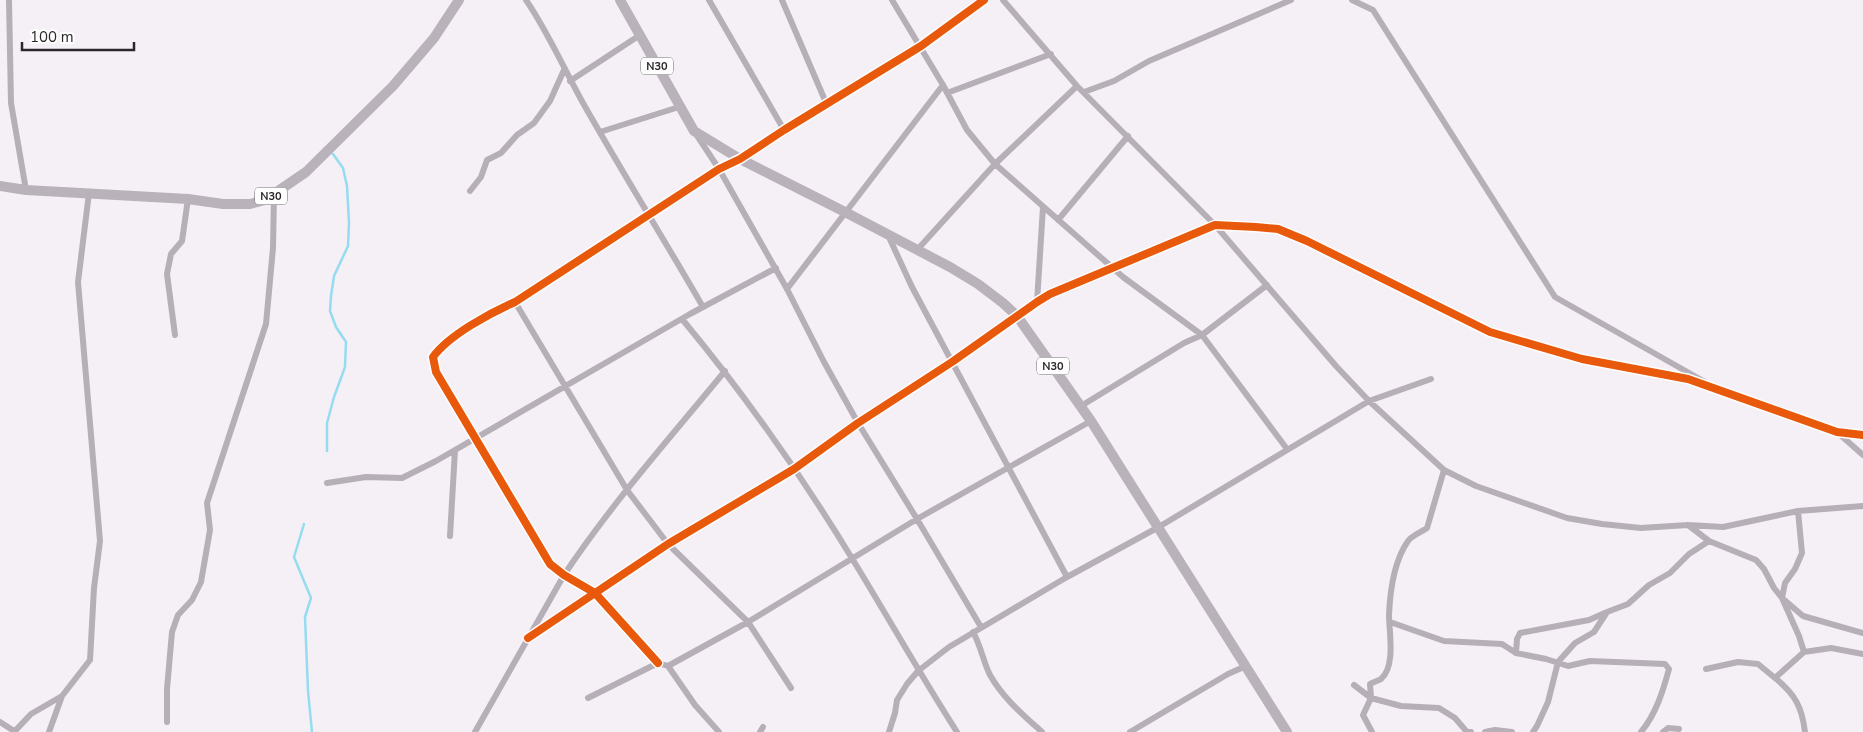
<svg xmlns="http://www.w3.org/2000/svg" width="1863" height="732" font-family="'Nunito Sans',sans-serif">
  <rect width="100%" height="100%" fill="#f5f0f5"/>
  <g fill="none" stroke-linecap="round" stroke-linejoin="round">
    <path stroke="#96dcf1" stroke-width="2.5" d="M327 451V423L334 397 345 367 346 342 336 327 330 311 331 296 334 276 348 246 349 223 347 186 343 168 333 154
      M304 524 294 557 311 598 305 617 308 691 312 732"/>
    <path stroke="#b6afb8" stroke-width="6" d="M9 0 11 103 26 190
      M526 0C548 32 564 69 583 103 622 172 664 239 703 307
      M709 0 784 130
      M782 0 827 105
      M892 0 943 85 967 130 995 164 1123 277 1202 335 1287 449
      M1003 0 1077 86 1215 225 1336 366 1369 401 1444 470 1476 486 1567 518 1602 524 1641 528 1688 525 1723 527 1798 511 1863 506
      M1352 0 1373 10 1555 297 1705 382
      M570 81 640 35
      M1084 92 1114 81 1149 61 1291 0
      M947 93 1051 54
      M600 132 679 107
      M696 134 719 169 787 289 824 362 858 423 917 519 981 627
      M470 191 481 177 487 160 501 153 517 135 534 123 550 101 564 70
      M1058 220 1128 136
      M888 235 912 287 1067 577
      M917 250 995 164 1077 86
      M787 289 943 85
      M515 302 627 490 668 544 748 622 791 688
      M1037 302 1043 207
      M682 319C745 395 802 476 853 560 888 617 921 676 957 732
      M175 335 167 274 171 254 182 241 188 199
      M1081 406 1184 343 1202 335 1267 285
      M1837 432 1863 455
      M327 483 366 477 402 478 436 461 690 314 776 268
      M1688 525 1709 541 1756 560 1764 569 1774 588 1782 598 1803 616 1863 633
      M450 536 455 450
      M1390 622 1444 641 1502 644 1516 653 1546 659 1568 666 1590 661 1665 664 1669 669C1663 691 1656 714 1641 732
      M973 632C981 646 983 661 990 675 1003 698 1022 714 1042 732
      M528 638 668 544 794 469 858 423 952 362 1017 316
      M1804 652 1831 648 1863 654
      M1516 653 1517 639 1520 633 1589 620 1607 612
      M658 663 595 593 564 575 550 564 436 372 433 357C449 335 490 313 515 302L719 169 740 159 784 130 921 46 984 0
      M668 666 695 705 719 732
      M1706 669 1738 662 1758 664 1775 678 1804 652 1799 636 1782 598 1785 583 1795 569 1802 553 1798 511
      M1775 678C1795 694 1802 707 1805 732
      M1354 685 1371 698 1401 706 1439 708 1455 718 1467 732H1471
      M588 698 658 663 668 666 748 622 917 519 1091 421
      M0 722 14 731
      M167 722V689L172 632 178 615 192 600 201 582 210 530 207 503 266 324 273 248 274 195
      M14 732 31 714 62 696
      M49 732 62 696 90 660 94 588 100 541 78 282 89 193
      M475 732 564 575C612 503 670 438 725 371
      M760 732 763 727
      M889 732 895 713 897 700 907 684 918 671 949 647 1067 577 1157 528 1369 401 1431 379
      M1130 732 1228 674 1246 666
      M1372 732 1363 715 1371 698 1370 684C1373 682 1378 681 1381 679 1396 666 1389 632 1389 615 1390 591 1394 561 1408 541 1411 536 1421 532 1427 528L1444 470
      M1485 732 1495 730 1512 732
      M1533 732 1537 726 1548 702 1558 662 1575 643 1594 632 1607 612 1628 604 1649 585 1670 573 1689 554 1709 541
      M1663 732 1668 728 1679 729"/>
    <path stroke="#b5afb8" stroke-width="9" d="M1017 316 1050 294 1215 225 1256 227 1278 229 1307 241 1490 332 1582 359 1688 379 1837 432 1863 435"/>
    <path stroke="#b9b2ba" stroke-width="10" d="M620 0 694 131 740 159 845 212 950 267 978 284 1003 303 1017 316 1091 421 1287 732
      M0 186 26 190 188 199 223 204H250L265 200 306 172 393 86 434 38 459 0"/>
    <g stroke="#fefefe" stroke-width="11">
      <path id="cycleway" d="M528 638 668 544 794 469 858 423 952 362 1037 302 1050 294 1215 225 1256 227 1278 229 1307 241 1490 332 1582 359 1688 379 1837 432 1863 435
        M658 663 595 593 564 575 550 564 436 372 433 357C449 335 490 313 515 302L719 169 740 159 784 130 921 46 984 0"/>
    </g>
    <use href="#cycleway" stroke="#e8590c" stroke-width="8"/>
  </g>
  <g text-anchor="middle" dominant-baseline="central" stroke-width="5" stroke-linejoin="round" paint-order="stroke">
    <g fill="#fefefe" stroke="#6a676a" stroke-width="1">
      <rect x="641" y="57.5" width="32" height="17" rx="4"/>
      <rect x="255" y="187.5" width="32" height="17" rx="4"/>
      <rect x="1037" y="357.5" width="32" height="17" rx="4"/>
    </g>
    <g font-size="11" font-weight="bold" fill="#2a262a">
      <text x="657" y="66">N30</text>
      <text x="271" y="196">N30</text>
      <text x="1053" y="366">N30</text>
    </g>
  </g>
  <path d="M22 42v8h112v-8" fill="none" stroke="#2a262a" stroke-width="2.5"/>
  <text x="30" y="42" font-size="15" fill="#2a262a" stroke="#fefefe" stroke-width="4" paint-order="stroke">100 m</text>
</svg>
